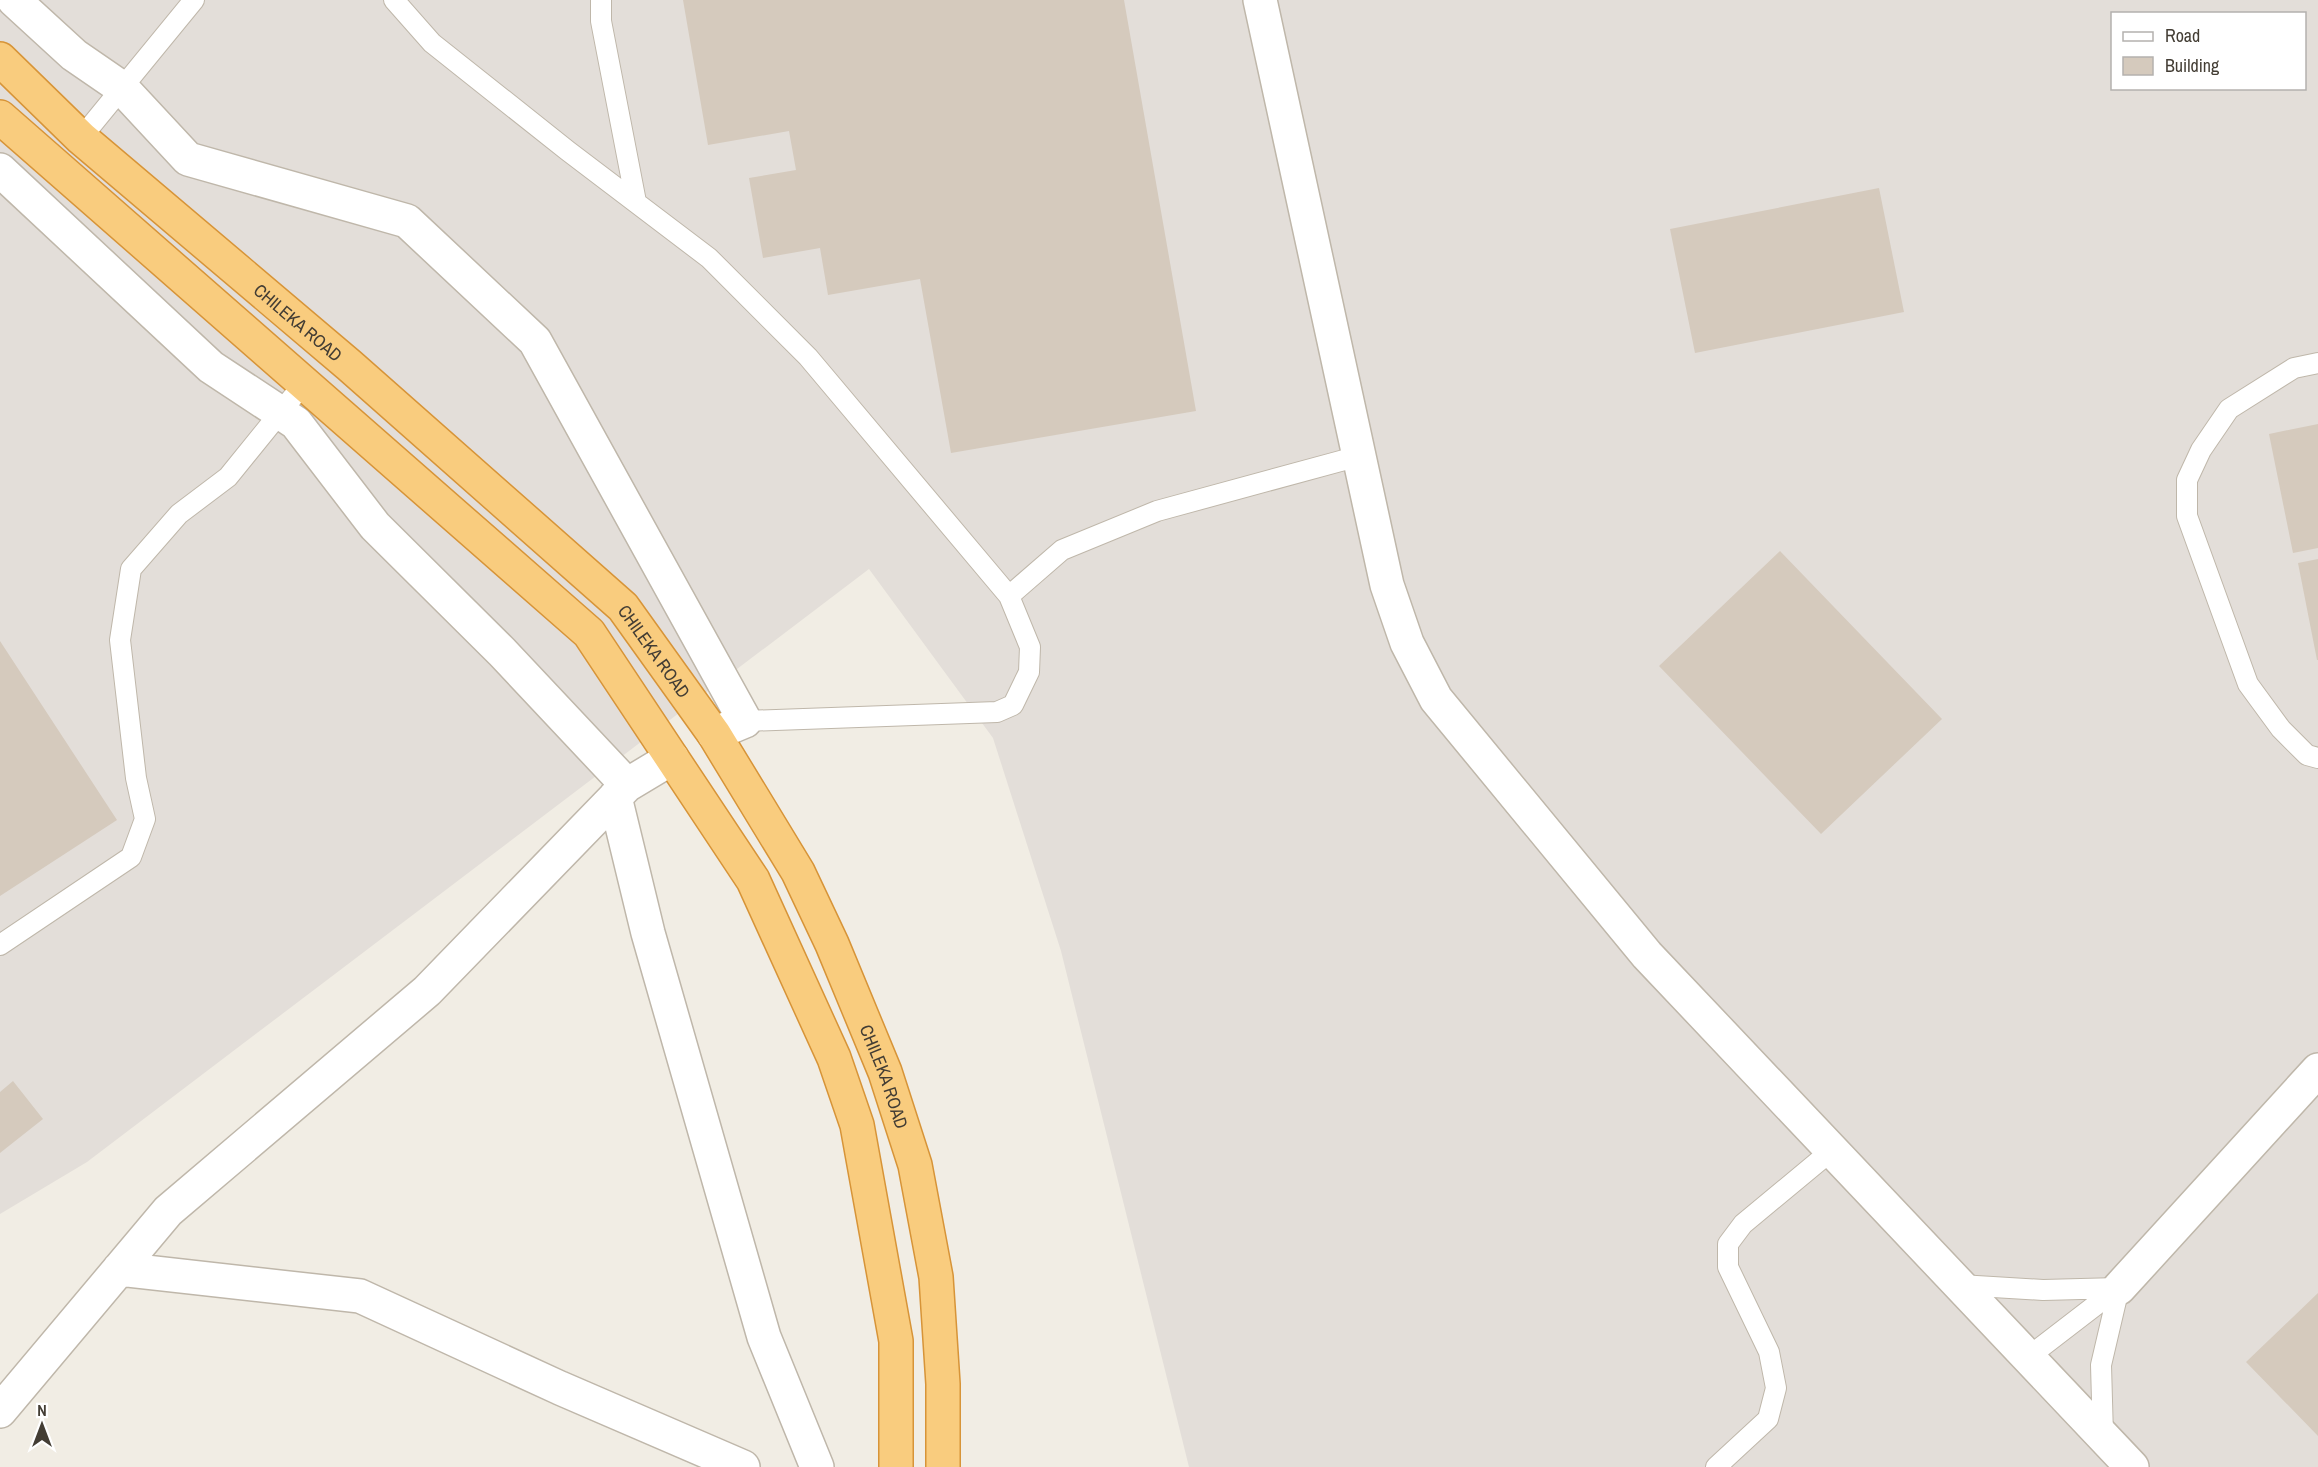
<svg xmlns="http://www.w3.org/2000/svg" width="2318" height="1467" font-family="'Archivo Narrow',sans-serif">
  <rect width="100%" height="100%" fill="#f1ede4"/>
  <path fill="#e3ded9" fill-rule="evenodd" d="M0 0H2318V1467H1189L1061 951 993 738 869 569 87 1162 0 1214ZM2112 14H2304V88H2112Z"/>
  <path fill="#d5cabd" d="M683 0H1124L1196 411 951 453 920 279 828 295 820 248 763 258 749 178 796 170 789 131 708 145Z
    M1879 188 1904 312 1695 353 1670 229Z
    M2318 424V548L2293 553 2269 434Z
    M1780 551 1942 719 1821 834 1659 666Z
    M2318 559V660H2317L2298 563Z
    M0 641 117 820 0 896Z
    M13 1081 43 1119 0 1153V1092Z
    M2318 1293V1436L2246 1362Z"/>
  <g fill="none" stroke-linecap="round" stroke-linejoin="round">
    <g stroke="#bfb7aa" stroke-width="22">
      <path id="service" d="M394 0 432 43 568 151 709 258 808 357 1009 596 1030 647 1029 672 1013 705 997 712 745 721
        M601 0V21L636 202
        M81 138 194 0
        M2318 363 2294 368 2229 409 2201 450 2187 480V516L2248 684 2281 729 2307 755 2318 758
        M1009 596 1062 550 1157 511 1359 456
        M0 945 131 857 145 819 136 778 120 640 131 569 179 514 228 477 305 382
        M1960 1285 2043 1290 2119 1288
        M2027 1358 2118 1288
        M2103 1436 2101 1365 2119 1288
        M1716 1467 1768 1419 1776 1388 1769 1352 1728 1267V1244L1743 1224 1831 1151"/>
    </g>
    <g stroke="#bfb7aa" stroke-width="36">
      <path id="minor" d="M14 0 74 55 122 88 188 159 407 221 535 341 745 721 714 734
        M1260 0 1387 585 1407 643 1436 699 1647 955 2132 1467
        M0 170 211 367 296 423 375 526 502 652 627 785 672 758
        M615 797 648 933 764 1337 817 1467
        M119 1269 360 1296 560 1388 743 1467
        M2119 1288 2318 1070
        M0 1411 168 1211 427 991 627 785"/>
    </g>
    <g stroke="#d79438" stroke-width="36">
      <g id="trunk">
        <path id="s1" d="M0 59 81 138 349 365 623 607 714 734 798 872 832 944 885 1072 915 1165 936 1277 943 1384V1467"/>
        <path d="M0 117 589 633 753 880 834 1058 857 1125 896 1341V1467"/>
      </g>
    </g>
    <use href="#service" stroke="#fff" stroke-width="20"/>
    <use href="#minor" stroke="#fff" stroke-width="33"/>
    <use href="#trunk" stroke="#f9cc7e" stroke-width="33"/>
  </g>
  <g text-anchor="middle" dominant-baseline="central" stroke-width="4.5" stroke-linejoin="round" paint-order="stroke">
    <g font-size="18" fill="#433d34" stroke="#fff">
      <text stroke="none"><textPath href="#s1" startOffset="398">CHILEKA ROAD</textPath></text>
      <text stroke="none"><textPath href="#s1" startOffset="884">CHILEKA ROAD</textPath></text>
      <text stroke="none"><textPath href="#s1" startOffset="1370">CHILEKA ROAD</textPath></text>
    </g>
  </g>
  <rect x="2111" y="12" width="195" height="78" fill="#ffffff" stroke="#b4b1ae" stroke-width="1.5"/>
  <rect x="2123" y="32" width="30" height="9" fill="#ffffff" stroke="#b4b1ae" stroke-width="1.5"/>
  <text x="2165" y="42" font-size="18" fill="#433d34">Road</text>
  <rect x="2123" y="57" width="30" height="18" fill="#d5cabd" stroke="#b4b1ae" stroke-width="1.5"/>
  <text x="2165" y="72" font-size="18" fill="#433d34">Building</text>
  <g transform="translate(42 1425)" stroke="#ffffff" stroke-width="4.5" paint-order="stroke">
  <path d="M0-4.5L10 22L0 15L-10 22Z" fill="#433d34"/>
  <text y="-9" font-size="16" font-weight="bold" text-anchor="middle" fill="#433d34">N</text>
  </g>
</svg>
